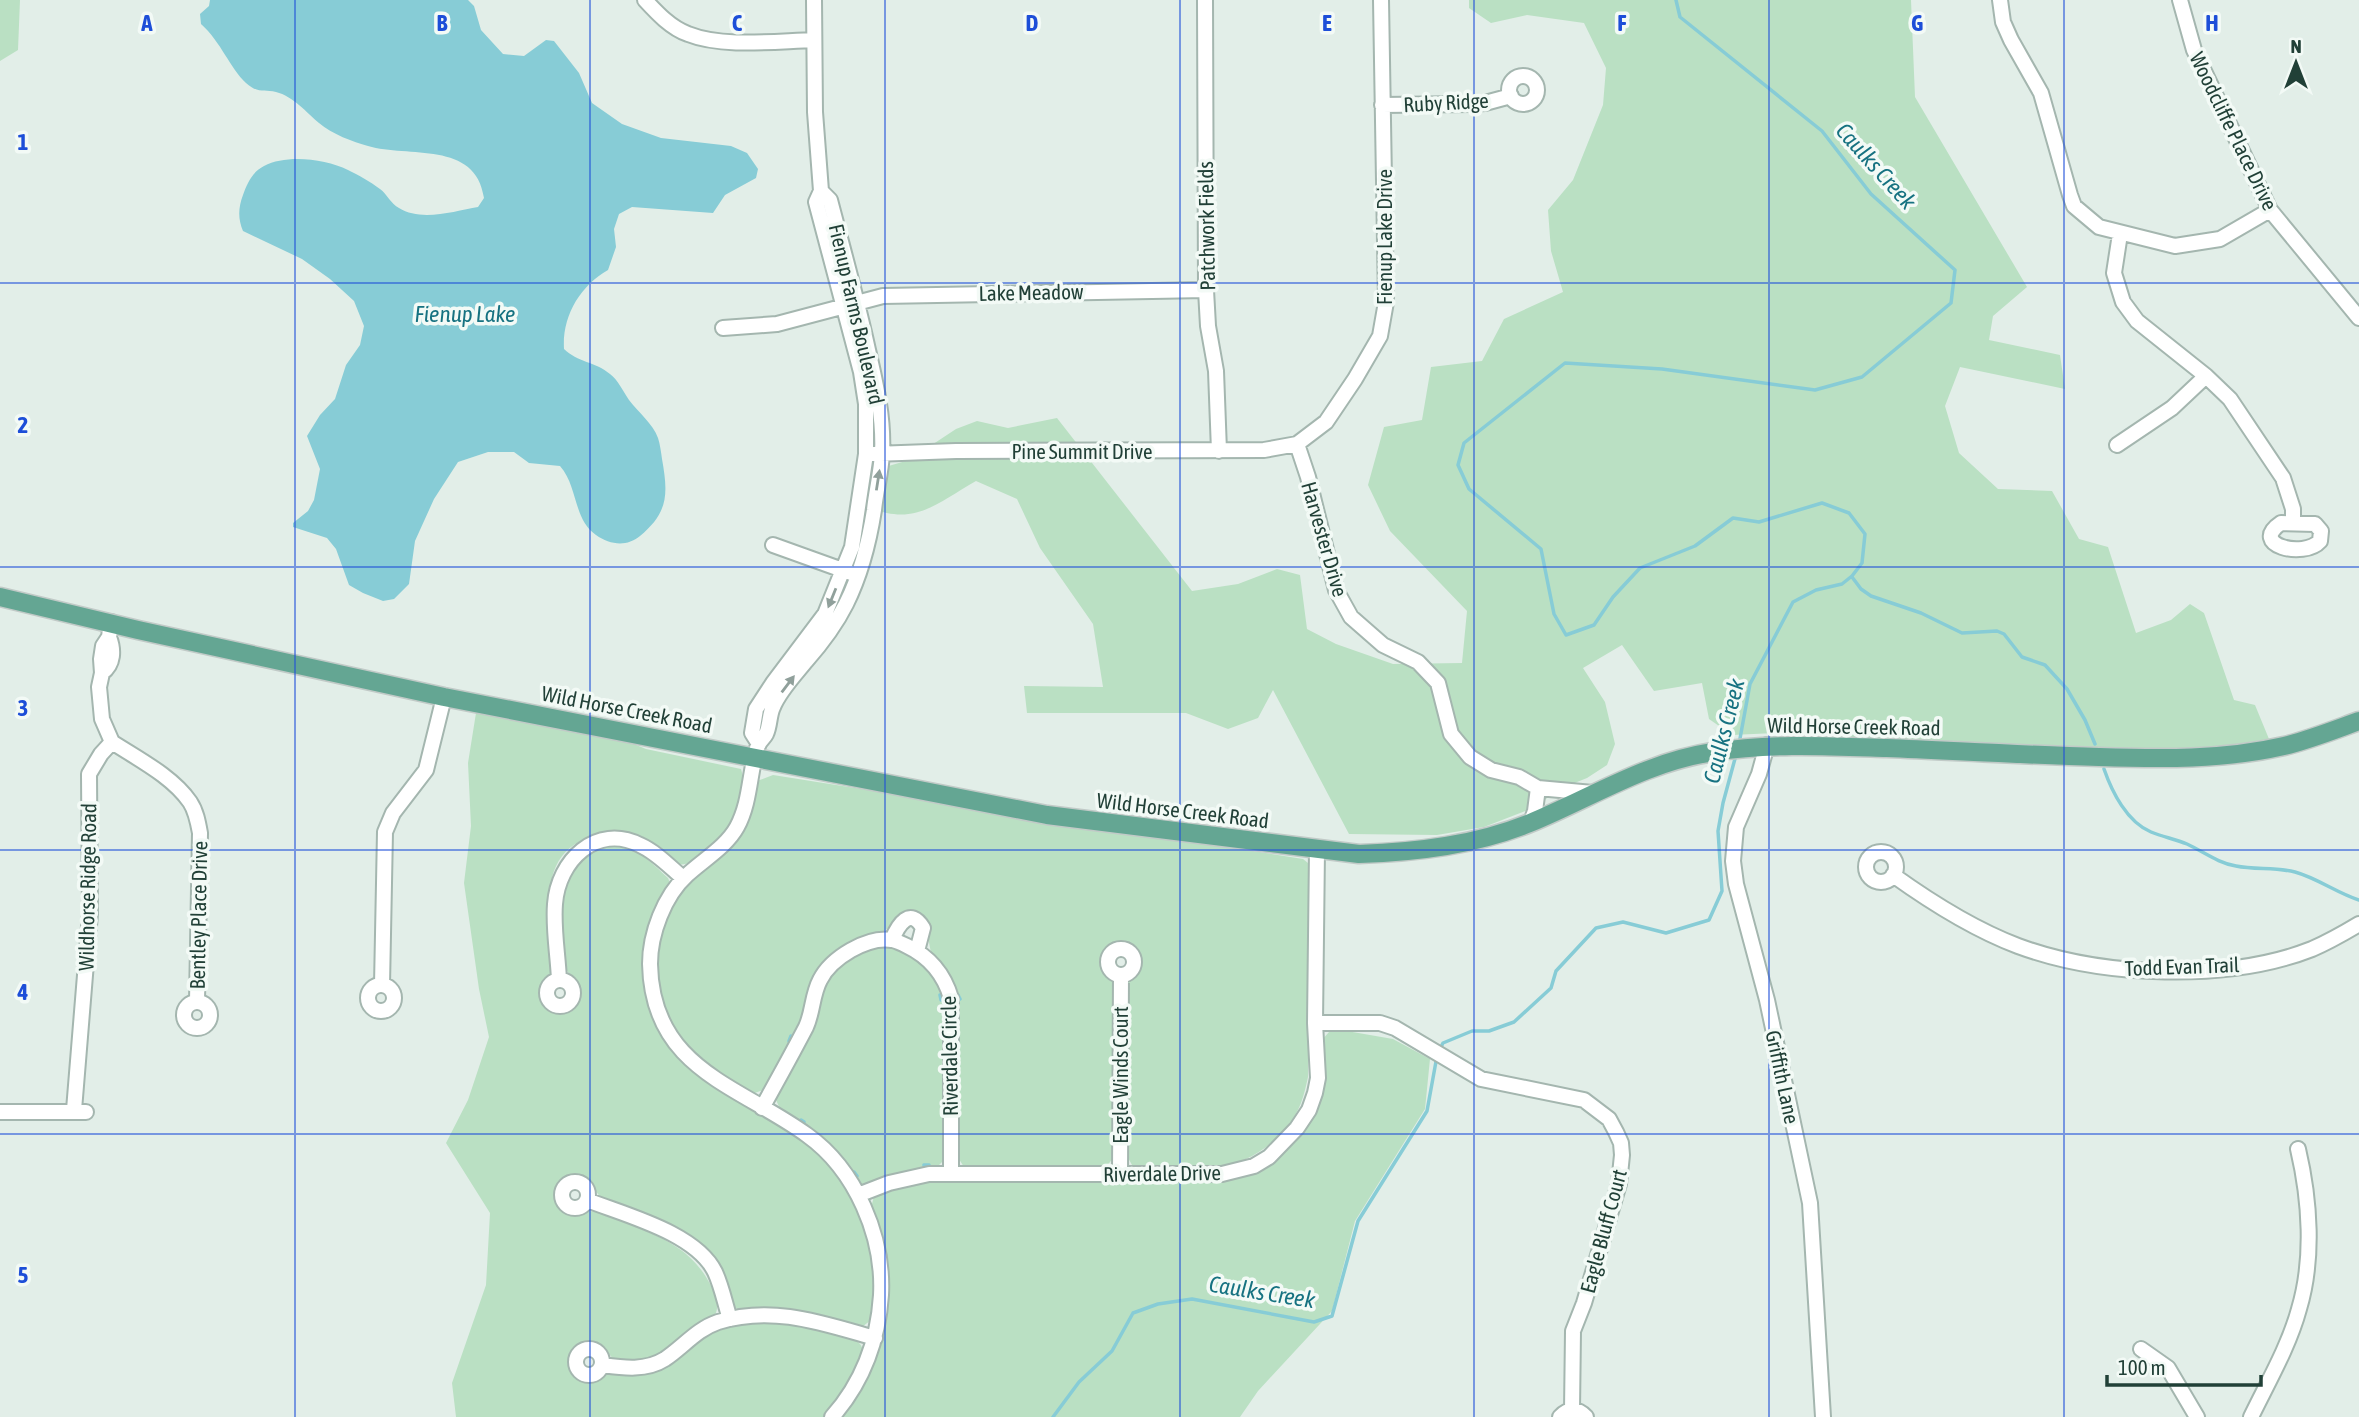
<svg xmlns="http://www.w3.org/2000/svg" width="2359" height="1417" font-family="'Asap Condensed',sans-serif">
  <rect width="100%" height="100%" fill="#e2eee8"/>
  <path fill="#bae0c3" d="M0 0H20L18 50 0 61Z
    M1469 0H1911L1915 97 2027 287 1993 316 1989 340 2060 355 2065 389 1960 367 1945 406 1959 453 1998 489 2052 491 2079 539 2108 547 2136 633 2171 620 2190 604 2204 613 2234 700 2255 705 2269 739 2206 749 2131 751 1775 733 1732 735 1709 719 1702 683 1654 691 1622 645 1583 668 1605 702 1615 744 1607 765 1587 778 1557 790 1536 807 1484 827 1437 835 1349 834 1273 690 1258 718 1228 729 1186 713H1027L1024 686 1103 687 1093 624 1040 548 1017 499 976 481C934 505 913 528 864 505L858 475 909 460 956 429 977 421 1008 428 1057 418 1192 591 1238 584 1277 569 1300 575 1307 629 1336 644 1393 664 1462 663 1467 611 1390 531 1368 485 1384 427 1422 420 1431 367 1482 361 1504 319 1563 292 1551 251 1548 210 1573 180 1603 105 1606 68 1584 23 1527 15 1491 23 1469 8Z
    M476 713 629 742 646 749 741 769C751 802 726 835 701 854 691 862 686 867 672 863L601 834C542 847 548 895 551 942 551 951 554 961 552 969 550 982 542 982 542 999 550 1011 558 1015 572 1011L580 998 577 981 566 970 561 909 569 866C577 861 587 850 596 847 627 837 647 858 668 878L670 883C663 904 645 945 644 965 644 977 646 989 649 1001 670 1091 764 1101 822 1157 844 1178 858 1207 867 1236 875 1262 878 1292 871 1320L862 1327 781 1309 741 1311 732 1306 714 1267 602 1199 586 1179 575 1174 566 1176 554 1189 555 1203C574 1222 581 1208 599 1212 611 1215 623 1221 634 1226 666 1239 692 1251 709 1282 730 1319 707 1324 679 1341 655 1357 644 1362 615 1361L602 1346 583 1343C575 1348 568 1353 569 1363 570 1374 580 1382 591 1381 597 1381 600 1376 605 1375 616 1374 627 1376 637 1374 652 1372 674 1354 688 1345 740 1314 785 1318 841 1336 847 1338 856 1339 860 1344 873 1359 835 1404 826 1417H456L452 1383 486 1285 490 1213 446 1143 468 1100 489 1037 479 989 464 883 471 826 468 763Z
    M773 775 1303 859 1308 863 1310 869 1308 1077C1306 1086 1304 1095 1301 1103 1287 1139 1250 1163 1214 1169 1190 1173 1162 1169 1138 1168L1132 1165 1126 1154V985L1138 972 1141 959C1130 933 1096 941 1103 967 1105 974 1111 980 1115 986L1114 1157 1106 1167 1099 1169 964 1167 957 1156 941 964 931 953 928 937 908 912C895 915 894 925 884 931 871 940 851 939 834 951 809 970 811 998 801 1024 792 1046 777 1070 763 1090L752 1094C735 1083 712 1074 697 1060 646 1008 644 938 689 881 698 869 712 863 722 853 732 841 749 797 757 781Z
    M870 948C909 944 939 969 945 1006L943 1161 937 1167 862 1185 781 1111 776 1100 823 983 846 958Z
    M1341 1030 1393 1039 1430 1059 1425 1109 1355 1221 1332 1311 1258 1391 1240 1417H840L882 1329 871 1208 874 1196 925 1180H1222L1301 1130 1322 1040 1329 1032Z"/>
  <path fill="#87ccd6" d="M210 0H468L474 6 481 30 503 54 524 56 546 40 554 41 579 73 592 103 622 124 661 138 731 146 747 153 758 169 756 178 725 195 713 213 632 207 619 214 614 229 616 247 608 270C580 286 562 316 564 349 577 362 596 362 610 374 618 380 623 391 629 400 638 412 653 424 658 438 660 444 661 452 662 459 668 493 669 512 640 536 627 547 610 545 596 535 573 519 578 486 560 466L529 463 514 452H488L458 462 434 499 415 541 409 584 394 599 383 601 363 593 349 585 336 549 327 538 293 527V523L308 511 314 500 320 469 307 436 320 415 335 399 346 365 360 345 364 326 354 301 330 279 302 259 243 231C238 219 238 208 243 195 247 184 252 172 264 166 287 154 325 159 348 170 358 175 371 182 380 189 387 194 391 204 399 208 421 222 455 211 478 207L484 198C476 140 408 158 368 146 353 142 332 134 319 123 307 113 293 96 276 92 264 89 258 94 246 83 230 68 221 42 201 24L200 14 209 6Z"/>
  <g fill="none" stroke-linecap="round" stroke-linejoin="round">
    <path stroke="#87ccd6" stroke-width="3.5" d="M1676 0 1680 17 1822 131 1871 194 1955 270 1951 303 1862 377 1815 390 1662 369 1565 363 1464 443 1458 465 1469 489 1541 549 1554 614 1566 635 1594 625 1613 597 1640 568 1695 546 1733 518 1759 522 1822 503 1849 513 1865 534 1862 563 1852 576 1842 584 1816 590 1793 602 1750 684 1739 744
      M1852 577 1861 589 1871 596 1921 613 1962 633 1997 631 2004 634 2022 657 2045 665 2067 689 2085 720 2095 744
      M2104 769C2112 792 2127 822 2151 832 2163 837 2175 839 2187 844 2204 852 2218 863 2236 866 2255 870 2275 867 2295 872 2317 878 2337 893 2359 900
      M944 994 945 1000H941L940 995Z
      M955 995H958L960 999 956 1000Z
      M791 1036 794 1038 792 1042 789 1041Z
      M1440 1049 1443 1043 1472 1031H1489L1514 1022 1551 988 1556 971 1596 928 1623 922 1666 933 1709 920 1722 891 1718 831 1723 803 1736 755
      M801 1120 804 1122 803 1124 799 1122Z
      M924 1165H929L930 1169H925Z
      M854 1172 857 1176 854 1178 851 1174Z
      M1053 1417 1079 1382 1112 1351 1133 1313 1158 1304 1192 1299 1314 1322 1332 1316 1358 1221 1427 1111 1437 1056"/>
    <g stroke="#a4b6af" stroke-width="18">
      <path id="minor" d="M645 0C657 13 671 28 688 34 723 48 776 41 814 40
        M814 0 815 112 821 191
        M1205 0 1206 290 1208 326 1216 371 1219 451
        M2000 0 2003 22 2011 40 2041 93 2070 195 2074 206 2099 227 2175 246 2220 239 2270 210
        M2180 0 2194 50 2270 210 2359 318
        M1509 90a14 14 0 1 1 28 0a14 14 0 1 1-28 0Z
        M1382 105 1472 104 1485 103 1511 96
        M2120 234 2114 273 2123 302 2137 321 2206 376 2230 399 2283 478 2293 509V523
        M723 328 777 324 883 296 1206 290
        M1297 444 1308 477 1336 590 1351 617 1383 645 1418 662 1438 683 1451 734 1470 757 1491 770 1519 777 1538 788 1593 793
        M2117 445 2172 408 2206 376
        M874 454 956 451 1264 450 1297 444 1326 422 1355 379 1380 336 1386 302 1381 0
        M2281 523 2315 524 2321 531 2320 541C2304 559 2248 545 2281 523Z
        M773 545 851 573
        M102 673C114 664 114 650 109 637
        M112 742C138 759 172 776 190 802 196 811 198 822 200 833L197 1001
        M759 744 752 733 756 709 773 683 825 614 852 547 866 454V404L861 372 816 202 821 191 830 200C843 250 857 299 868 350 876 384 884 419 882 454 881 472 876 491 874 510 869 542 861 574 846 604 836 624 821 644 806 661 795 675 780 690 773 707 769 715 770 726 766 734 764 738 760 741 758 745 749 772 751 801 737 827 726 847 703 860 687 875 664 896 650 934 650 964 652 1069 738 1085 807 1135 856 1170 884 1237 881 1295 878 1342 863 1382 832 1417
        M1767 745 1759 774 1736 827 1733 861 1736 884 1767 1000 1810 1203 1823 1417
        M1531 822 1535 811 1538 788
        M1866 867a15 15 0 1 1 30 0a15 15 0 1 1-30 0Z
        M1893 875C1932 903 1973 929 2018 946 2102 977 2228 982 2312 949 2328 942 2344 933 2359 924
        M892 940C898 925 910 906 923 928L917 951
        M1108 962a13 13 0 1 1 26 0a13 13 0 1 1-26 0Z
        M547 993a13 13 0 1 1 26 0a13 13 0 1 1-26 0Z
        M559 980C558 955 553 929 555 904 558 861 596 823 640 845 656 852 670 867 683 878
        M368 998a13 13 0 1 1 26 0a13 13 0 1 1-26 0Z
        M382 985 385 832 393 813 426 770 444 697
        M184 1015a13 13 0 1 1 26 0a13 13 0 1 1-26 0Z
        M1315 1023H1380L1395 1028 1481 1079 1584 1100 1609 1119 1616 1132 1621 1143 1622 1155 1619 1184 1584 1303 1573 1331 1572 1410
        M762 1108C777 1081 792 1054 806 1027 813 1012 812 995 820 980 831 958 867 936 892 940 897 941 903 944 907 946 930 957 944 974 951 998V1174
        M74 1110 90 914 89 774 101 754 112 742 102 719 99 687 102 673 101 659 103 646 109 637 111 622
        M0 1112H86
        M1120 1174 1121 975
        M562 1195a13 13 0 1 1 26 0a13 13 0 1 1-26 0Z
        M858 1195 889 1183 929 1174H1222L1254 1166 1269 1157 1297 1128 1309 1110 1315 1093 1318 1078 1315 1023 1317 850
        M587 1200C625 1215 696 1233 715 1272 722 1287 725 1304 730 1319
        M576 1362a13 13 0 1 1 26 0a13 13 0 1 1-26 0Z
        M2141 1349 2168 1368 2197 1417
        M603 1365C624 1368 646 1371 665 1359 683 1347 697 1329 718 1322 773 1305 822 1323 875 1338
        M1560 1417C1568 1408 1578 1408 1586 1417
        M2251 1417C2268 1382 2289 1346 2299 1309 2314 1259 2310 1200 2298 1149"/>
    </g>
    <g stroke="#c1cac7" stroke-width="21">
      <path id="major" d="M0 597 138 630 444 697 1047 815 1359 854C1418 852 1475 845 1530 823 1591 798 1646 762 1713 752 1772 743 1827 746 1887 748 1958 751 2028 755 2099 757 2161 759 2223 760 2284 746 2309 740 2334 730 2359 721"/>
    </g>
    <use href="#minor" stroke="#fff" stroke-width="14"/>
    <use href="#major" stroke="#64a693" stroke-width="18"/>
  </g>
  <defs><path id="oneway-solid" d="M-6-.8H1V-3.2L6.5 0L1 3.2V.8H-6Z" transform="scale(1.75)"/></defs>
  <g fill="#90a09b">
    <use href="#oneway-solid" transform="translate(878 480) rotate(-81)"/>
    <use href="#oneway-solid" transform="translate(832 598) rotate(112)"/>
    <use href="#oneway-solid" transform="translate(788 684) rotate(-53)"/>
  </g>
  <path fill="none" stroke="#1d4ed8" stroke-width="2" stroke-opacity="0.55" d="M295 0V1417M590 0V1417M885 0V1417M1180 0V1417M1474 0V1417M1769 0V1417M2064 0V1417M0 283H2359M0 567H2359M0 850H2359M0 1134H2359"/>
  <g text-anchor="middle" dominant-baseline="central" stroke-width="7" stroke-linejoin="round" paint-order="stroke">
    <g font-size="21" fill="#214037" stroke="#f3faf6">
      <text transform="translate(1446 102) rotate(-3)">Ruby Ridge</text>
      <text transform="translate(2234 131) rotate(64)">Woodcliffe Place Drive</text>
      <text transform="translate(1206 226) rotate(-91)">Patchwork Fields</text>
      <text transform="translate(1384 237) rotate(-90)">Fienup Lake Drive</text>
      <text transform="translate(1031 292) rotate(-1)">Lake Meadow</text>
      <text transform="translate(857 314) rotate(77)">Fienup Farms Boulevard</text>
      <text x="1082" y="451">Pine Summit Drive</text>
      <text transform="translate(1325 539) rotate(74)">Harvester Drive</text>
      <text transform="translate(627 709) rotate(11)">Wild Horse Creek Road</text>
      <text transform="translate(1854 726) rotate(1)">Wild Horse Creek Road</text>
      <text transform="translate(1183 810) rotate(7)">Wild Horse Creek Road</text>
      <text transform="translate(87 887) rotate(-89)">Wildhorse Ridge Road</text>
      <text transform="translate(198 915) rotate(-89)">Bentley Place Drive</text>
      <text transform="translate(2182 966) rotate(-2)">Todd Evan Trail</text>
      <text transform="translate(949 1056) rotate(-91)">Riverdale Circle</text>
      <text transform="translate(1120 1075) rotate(-90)">Eagle Winds Court</text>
      <text transform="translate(1783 1077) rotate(78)">Griffith Lane</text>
      <text transform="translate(1162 1173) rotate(-1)">Riverdale Drive</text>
      <text transform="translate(1603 1231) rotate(-75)">Eagle Bluff Court</text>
    </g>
    <g font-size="23" font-style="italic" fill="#167281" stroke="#f3faf6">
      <text transform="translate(1876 166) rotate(48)">Caulks Creek</text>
      <text x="465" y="314">Fienup Lake</text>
      <text transform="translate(1724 731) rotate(-76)">Caulks Creek</text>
      <text transform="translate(1262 1292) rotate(9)">Caulks Creek</text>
    </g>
  </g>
  <g font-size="23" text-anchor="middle" font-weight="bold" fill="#1d4ed8" stroke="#f3faf6" stroke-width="7" stroke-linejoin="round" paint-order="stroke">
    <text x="147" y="31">A</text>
    <text x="442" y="31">B</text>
    <text x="737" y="31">C</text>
    <text x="1032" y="31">D</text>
    <text x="1327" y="31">E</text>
    <text x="1622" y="31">F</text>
    <text x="1917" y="31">G</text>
    <text x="2212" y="31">H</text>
    <text x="23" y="150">1</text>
    <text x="23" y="433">2</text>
    <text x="23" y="716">3</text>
    <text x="23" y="1000">4</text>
    <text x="23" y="1283">5</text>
  </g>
  <g transform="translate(2296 63)" stroke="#f3faf6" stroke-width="5" paint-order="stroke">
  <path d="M0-5L12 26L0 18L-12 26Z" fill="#214037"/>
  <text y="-10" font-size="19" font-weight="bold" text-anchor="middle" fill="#214037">N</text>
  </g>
  <path d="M2107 1375v10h154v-10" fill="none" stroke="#214037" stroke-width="3.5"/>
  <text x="2118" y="1375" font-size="21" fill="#214037" stroke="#f3faf6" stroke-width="5" paint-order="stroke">100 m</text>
</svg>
